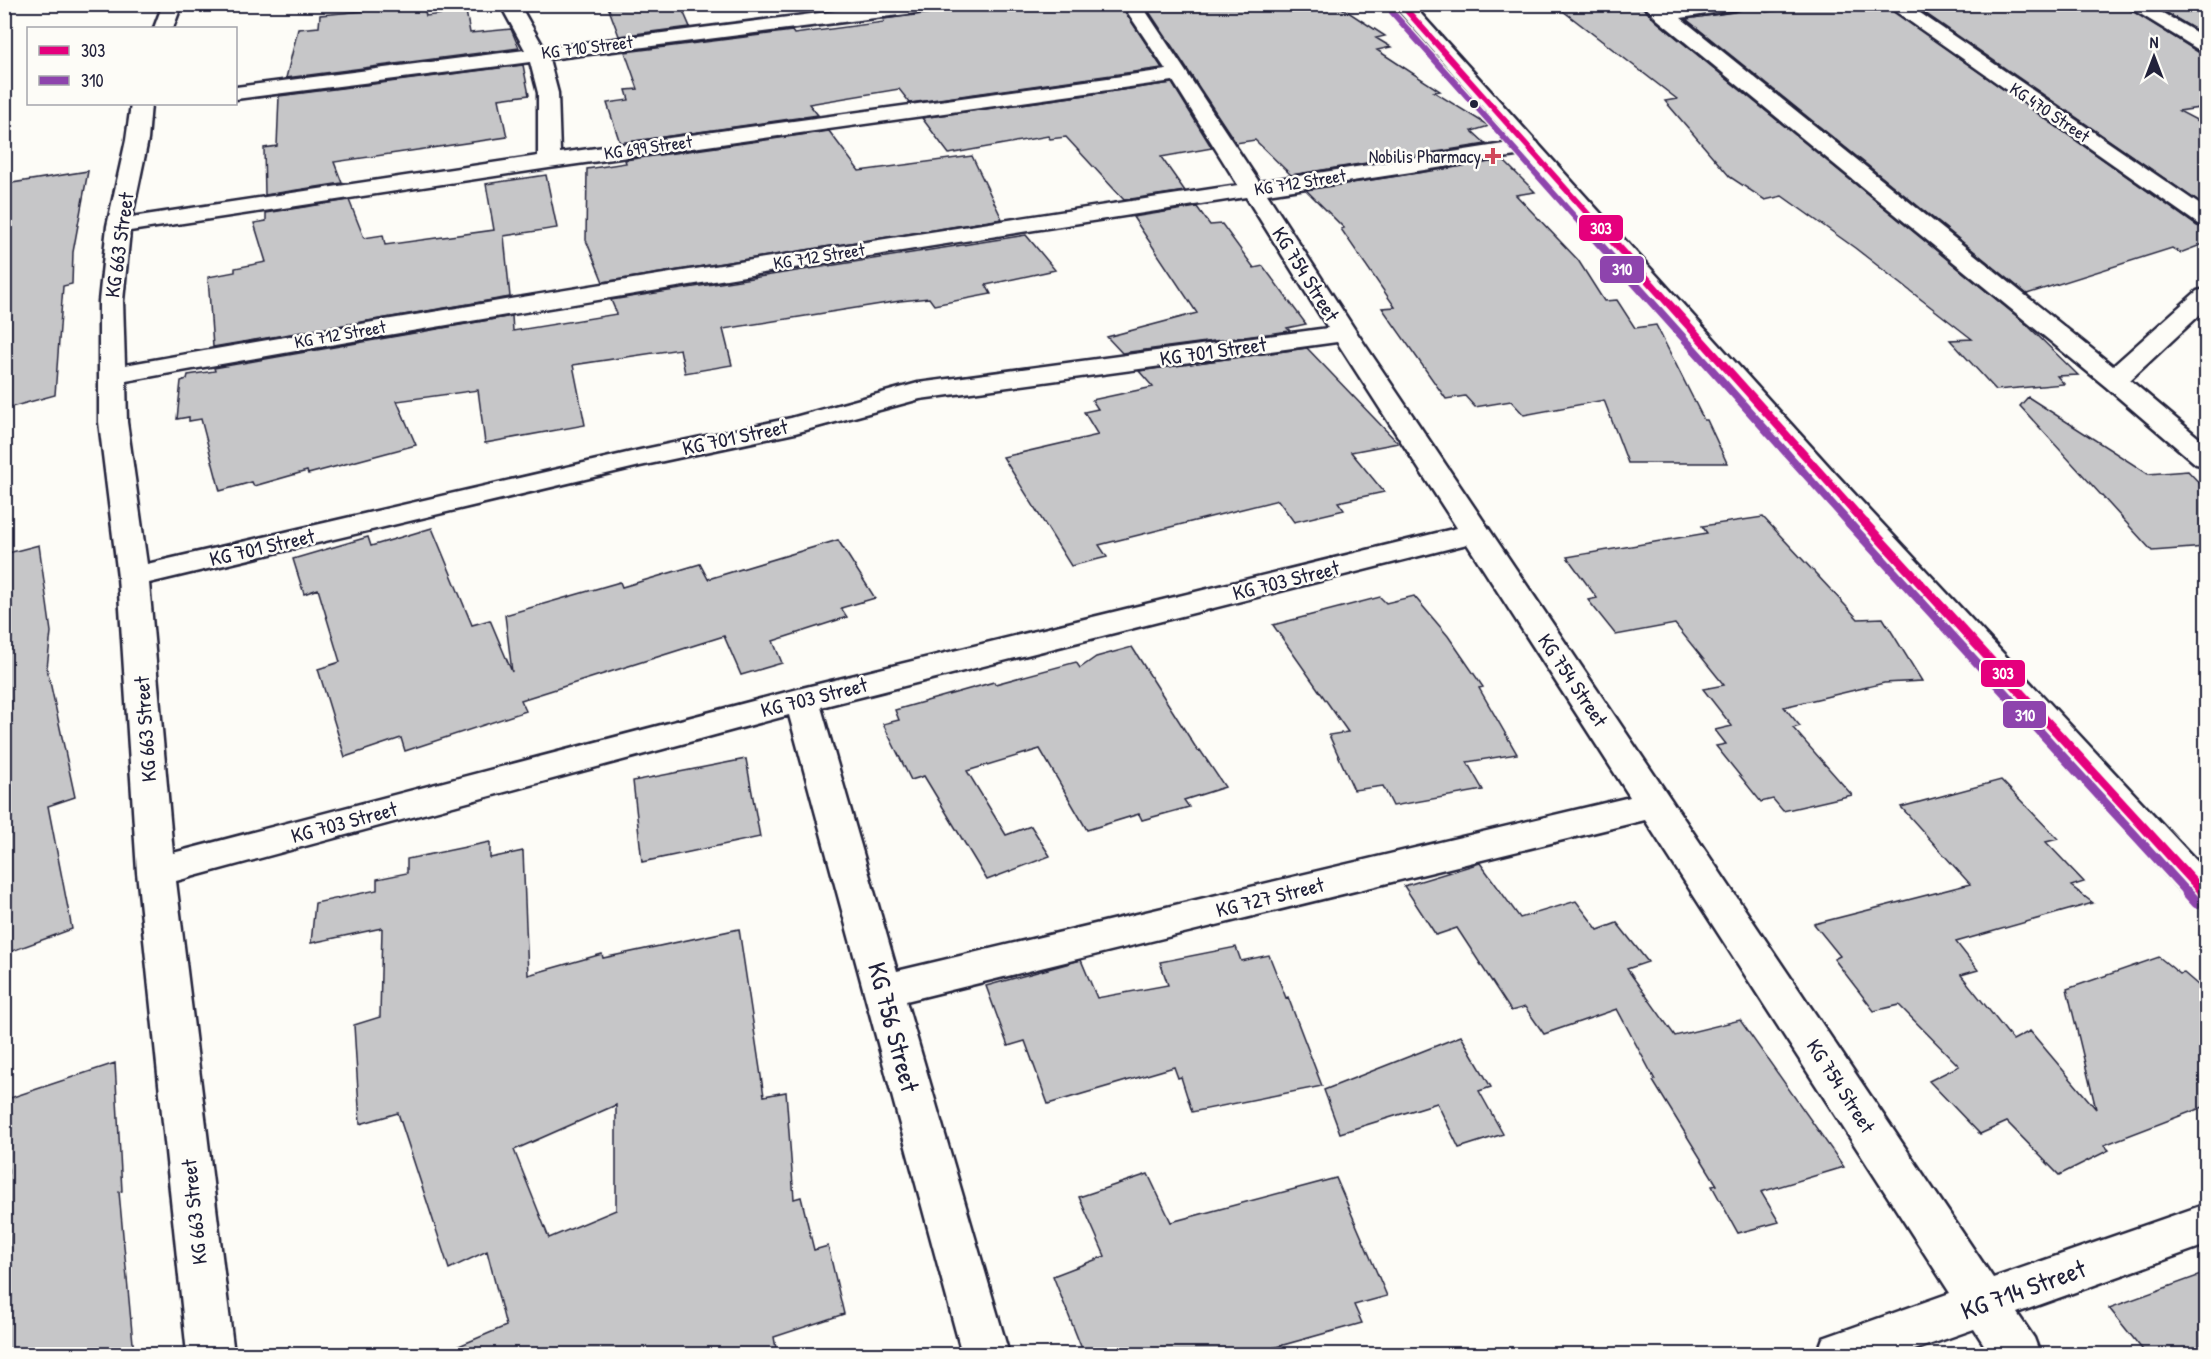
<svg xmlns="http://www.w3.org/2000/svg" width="2211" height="1359" font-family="'Patrick Hand',sans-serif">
  <rect width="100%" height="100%" fill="#fdfcf7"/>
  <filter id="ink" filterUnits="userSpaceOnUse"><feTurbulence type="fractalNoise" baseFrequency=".0167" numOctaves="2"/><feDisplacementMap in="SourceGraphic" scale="12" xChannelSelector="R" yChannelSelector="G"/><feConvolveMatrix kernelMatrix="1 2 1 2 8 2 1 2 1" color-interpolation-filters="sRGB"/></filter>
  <g filter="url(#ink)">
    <path fill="#c6c6c8" stroke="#22223b" stroke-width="1.5" fill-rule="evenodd" d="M363 4H423L426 16 466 11 470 33 511 29 519 48 286 78 298 29 319 27 320 15 364 11Z
      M607 4H680L690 27 619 36Z
      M972 4H1120L1162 68 910 103 899 89 809 104 818 115 620 143 607 103 629 100 626 90 638 89 625 52 792 31 794 34 884 22 883 19 939 12 949 8Z
      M1144 4H1336L1385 36 1376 38 1391 47 1377 50 1440 91 1434 92 1489 126 1472 131 1486 144 1291 175 1255 140 1236 143Z
      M1554 4H1638L1645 10 1656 21 2025 323 2078 375 2057 376 2064 384 1996 390 1950 340 1972 339 1855 248 1782 196 1765 200 1730 177 1665 101 1677 99Z
      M1828 4H1883L2197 226 2206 228V243L2180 253 2172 248 2027 294 1686 19 1734 12 1741 10 1743 6 1756 5 1766 12Z
      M1912 4H2122L2198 52 2206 54V107L2179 111 2206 125V207Z
      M2152 4H2206V36Z
      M523 65 529 95 499 99 507 137 334 162 342 183 265 195 264 148 277 146 279 96Z
      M1172 83 1212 148 1161 157 1185 191 1124 200 1066 137 1050 139 1048 136 949 154 922 118Z
      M829 131 859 171 972 156 1002 219 603 282 586 240 587 169 626 163 625 160Z
      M1503 160 1535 192 1516 195 1578 260 1604 301 1617 300 1635 328 1656 325 1704 420H1707L1727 463H1628L1604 400 1524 415 1511 401 1475 407 1465 396 1446 399 1382 308 1395 307 1341 229 1344 228 1306 190Z
      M88 171 73 252 72 284 63 286 55 395 4 409 6 184Z
      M546 175 557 228 504 236 510 297 213 347 208 277 235 272V268L266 262 254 223 266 221V213L349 200 364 238 383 235 385 245 494 230 486 184Z
      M1197 207 1210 225 1222 224 1254 268 1263 266 1306 324 1287 328 1290 331 1122 353 1107 337 1197 313 1133 217Z
      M1026 235 1055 270 986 285 991 294 934 305 929 298 900 301 723 329 732 365 685 373 680 349 573 365 585 425 485 443 478 390 397 401 416 445 308 474 307 471 254 486 252 482 220 491 201 419 189 421V417L177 419 181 381 187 379 188 375 215 371 214 368 512 316 513 331 617 314 611 300Z
      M1307 348 1398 443 1351 452 1384 492 1338 502 1344 510 1294 522 1278 500 1099 545 1107 557 1071 566 1003 457 1098 435 1084 412 1098 409 1092 400 1153 387 1139 371Z
      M2028 397 2148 474 2188 471 2206 490V547L2152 551 2020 406Z
      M1763 517 1858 619 1883 618 1922 681 1884 683 1784 707 1800 726 1793 728 1852 795 1783 811 1773 799 1761 802 1716 746 1726 744 1715 730 1732 726 1703 689 1724 685 1675 624 1616 635 1588 600 1597 598 1567 557 1707 533 1702 526Z
      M432 528 472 625 490 620 512 672 505 615 620 582 622 587 700 564 708 579 838 540 875 598 841 608 847 617 773 641 782 663 741 675 724 636 521 700 526 711 405 751 401 738 345 757 318 669 340 662 318 589 304 594 293 559 368 537 371 546Z
      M39 545 51 632 47 668 75 797 48 806 72 929 4 954V554Z
      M1414 596 1448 636 1483 687 1479 688 1517 754 1467 762 1483 790 1393 806 1383 786 1354 790 1329 735 1348 732 1273 625 1380 597 1386 603Z
      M1132 647 1198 751 1200 750 1225 787 1184 800 1189 807 1142 820 1139 814 1087 830 1040 749 967 771 1006 835 1031 826 1050 856 987 880 924 776 911 780 883 724 899 720 895 710 994 682 995 684 1076 662 1080 668 1096 657Z
      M746 759 760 837 642 862 633 781Z
      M2001 780 2058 839 2046 842 2084 882 2071 886 2093 903 1956 942 1978 970 1961 975 2013 1040 2030 1031 2096 1109 2067 989 2159 957 2180 974 2184 973 2206 992V1106L2104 1145 2109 1150 2059 1175 2007 1122 1980 1134 1929 1081 1959 1066 1899 1005 1874 1011 1834 959 1840 956 1814 924 1970 884 1901 807Z
      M490 842V858L523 851 528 975 602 954 603 958 739 929 764 1096 786 1092 794 1199 801 1197 814 1250 828 1246 844 1314 774 1337 777 1354H440L506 1326 487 1251 449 1269 398 1113 360 1124 354 1025 380 1017 382 928 311 943 315 903 377 890V879L407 873V859ZM616 1105V1210L549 1238 514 1150Z
      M1480 863 1520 918 1576 901 1598 930 1617 923 1648 962 1627 969 1675 1036 1740 1020 1844 1167 1761 1192 1779 1222 1738 1233 1712 1186 1717 1185 1653 1081 1655 1080 1617 1009 1544 1034 1525 1007 1511 1011 1457 928 1436 935 1404 886Z
      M1236 947 1241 961 1269 955 1286 998 1288 997 1322 1086 1192 1112 1181 1077 1178 1078 1174 1067 1048 1104 1025 1041 1008 1046 986 986 1081 960 1097 998 1168 985 1160 962Z
      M1461 1036 1491 1087 1479 1091 1503 1134 1459 1148 1437 1103 1340 1133 1324 1090Z
      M115 1063 122 1191 119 1192 134 1354H4V1267L10 1265 8 1169 4 1170V1100Z
      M1148 1174 1171 1222 1336 1178 1387 1296 1354 1305 1362 1323 1251 1354H1084L1053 1276 1105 1256 1079 1197Z
      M2206 1273V1354H2146L2109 1308Z"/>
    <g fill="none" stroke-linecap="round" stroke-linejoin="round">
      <g stroke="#22223b" stroke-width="5">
        <path id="minor" d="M163 4H182L173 28H154Z
          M500 4H519L544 48 890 4H948L946 8 939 10 549 59 558 93 560 153 1166 70 1122 4H1141L1259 182 1529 140 1537 142 1540 147 1537 152 1529 154 1267 194 1357 333 1993 1278 2206 1204V1245L2017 1313 2034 1338 2040 1354H1990L1974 1329 1903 1354H1817L1823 1338 1950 1293 1645 820 906 1001 1009 1354H962L789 715 176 881 234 1354H187L137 872 118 577 99 422V301L107 226 126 140 131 104H151L148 140 132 217 538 156V93L530 62 236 99V87L525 50ZM1173 81 1238 185C867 241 495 299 125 365L123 301 130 231 549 168ZM1246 197 1328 328 918 383 791 418 640 450 147 564 127 422 126 381C498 314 872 255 1246 197ZM1337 342 1457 528 802 688 173 853 149 583 640 466 795 433 920 399ZM1467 544 1630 797 897 971 821 707Z
          M1643 4H1664L1669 9 1694 4H1742L1740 8 1733 10 1681 18 2113 366 2197 291 2206 289V309L2130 380 2206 444V466L2196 464 2105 386 1657 19Z
          M1885 4H1907L2206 209V226L2198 224Z
          M2124 4H2147L2206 38V52L2199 50Z"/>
      </g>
      <g stroke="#22223b" stroke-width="5">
        <path id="major" d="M1392 4H1412L1835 473 2206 871V909L2193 905 1815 485Z"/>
      </g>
      <use href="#minor" fill="#fdfcf7" fill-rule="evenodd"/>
      <use href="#major" fill="#fdfcf7" fill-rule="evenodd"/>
      <g stroke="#fdfcf7" stroke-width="9">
        <path id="bus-1-far3" d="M1401 4 1604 232"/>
      </g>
      <g stroke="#fdfcf7" stroke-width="11">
        <path id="bus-1-far2" d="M1603 230 1866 524"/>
      </g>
      <g stroke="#fdfcf7" stroke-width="14">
        <path id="bus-1-far1" d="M1865 523 2204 893"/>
      </g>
      <g stroke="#fdfcf7" stroke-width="16">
        <path id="bus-1" d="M2203 892 2206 895"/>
      </g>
      <g stroke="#fdfcf7" stroke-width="9">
        <path id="bus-2-far3" d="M1392 12 1588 232"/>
      </g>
      <g stroke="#fdfcf7" stroke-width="11">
        <path id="bus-2-far2" d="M1587 230 1850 524"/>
      </g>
      <g stroke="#fdfcf7" stroke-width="14">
        <path id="bus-2-far1" d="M1849 523 2188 893"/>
      </g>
      <g stroke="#fdfcf7" stroke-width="16">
        <path id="bus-2" d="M2187 892 2197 903"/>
      </g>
      <use href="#bus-1-far3" stroke="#e5007d" stroke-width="6"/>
      <use href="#bus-1-far2" stroke="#e5007d" stroke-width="8"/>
      <use href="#bus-1-far1" stroke="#e5007d" stroke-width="9"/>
      <use href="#bus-1" stroke="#e5007d" stroke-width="11"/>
      <use href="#bus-2-far3" stroke="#8e44ad" stroke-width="6"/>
      <use href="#bus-2-far2" stroke="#8e44ad" stroke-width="8"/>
      <use href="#bus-2-far1" stroke="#8e44ad" stroke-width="9"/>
      <use href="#bus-2" stroke="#8e44ad" stroke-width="11"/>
    </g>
  </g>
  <circle fill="#22223b" stroke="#fdfcf7" stroke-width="2" cx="1474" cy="104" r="5"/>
  <path fill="#d1495b" stroke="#fdfcf7" stroke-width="2" d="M1490 147h6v6h6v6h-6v6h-6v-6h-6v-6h6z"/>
  <g text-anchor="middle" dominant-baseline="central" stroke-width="5" stroke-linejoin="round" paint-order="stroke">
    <g font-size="18" fill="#22223b" stroke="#fdfcf7">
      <text transform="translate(587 47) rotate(-7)">KG 710 Street</text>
      <text transform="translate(2050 112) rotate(34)">KG 470 Street</text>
      <text transform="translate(648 147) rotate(-8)">KG 699 Street</text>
      <text transform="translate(1300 182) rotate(-9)">KG 712 Street</text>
      <text transform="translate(819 256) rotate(-9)">KG 712 Street</text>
      <text transform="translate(340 334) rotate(-10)">KG 712 Street</text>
    </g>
    <g font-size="18" fill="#22223b" stroke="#fdfcf7" text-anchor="end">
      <text x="1481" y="156">Nobilis Pharmacy</text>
    </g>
    <g font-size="21" fill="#22223b" stroke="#fdfcf7">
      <text transform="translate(119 245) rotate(-82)">KG 663 Street</text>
      <text transform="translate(1306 274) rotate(58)">KG 754 Street</text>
      <text transform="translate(1213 351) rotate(-8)">KG 701 Street</text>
      <text transform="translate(735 437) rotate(-12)">KG 701 Street</text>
      <text transform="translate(262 547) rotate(-13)">KG 701 Street</text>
      <text transform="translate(1286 580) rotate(-14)">KG 703 Street</text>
      <text transform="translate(1573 680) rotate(56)">KG 754 Street</text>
      <text transform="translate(814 697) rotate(-14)">KG 703 Street</text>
      <text transform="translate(145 729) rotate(-94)">KG 663 Street</text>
      <text transform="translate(344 822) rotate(-15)">KG 703 Street</text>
      <text transform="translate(1270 897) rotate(-14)">KG 727 Street</text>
      <text transform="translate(1841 1086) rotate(57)">KG 754 Street</text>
      <text transform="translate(194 1212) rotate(-96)">KG 663 Street</text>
    </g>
    <g font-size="26" fill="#22223b" stroke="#fdfcf7">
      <text transform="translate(894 1027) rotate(75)">KG 756 Street</text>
      <text transform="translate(2023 1289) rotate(-20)">KG 714 Street</text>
    </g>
  </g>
  <g stroke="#fdfcf7" stroke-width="2">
    <rect x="1578" y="214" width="46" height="28" rx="6" fill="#e5007d"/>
    <rect x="1599" y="255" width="46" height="29" rx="6" fill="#8e44ad"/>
    <rect x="1980" y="659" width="46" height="29" rx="6" fill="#e5007d"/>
    <rect x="2002" y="700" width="45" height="29" rx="6" fill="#8e44ad"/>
  </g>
  <g font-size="16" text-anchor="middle" font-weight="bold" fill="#fff">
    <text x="1601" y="234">303</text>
    <text x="1622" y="275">310</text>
    <text x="2003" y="679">303</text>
    <text x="2025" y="721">310</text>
  </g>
  <rect width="2211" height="1359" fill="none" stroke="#fdfcf7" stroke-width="24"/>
  <rect x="12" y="12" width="2187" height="1335" fill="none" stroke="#22223b" stroke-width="2" filter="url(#ink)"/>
  <rect x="27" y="27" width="210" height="78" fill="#fdfcf7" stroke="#a5a5ac" stroke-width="1.5"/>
  <rect x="39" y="46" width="30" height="9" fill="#e5007d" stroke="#a5a5ac" stroke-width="1.5"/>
  <text x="81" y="57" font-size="18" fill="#22223b">303</text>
  <rect x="39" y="76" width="30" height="9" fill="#8e44ad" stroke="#a5a5ac" stroke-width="1.5"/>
  <text x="81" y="87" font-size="18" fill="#22223b">310</text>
  <g transform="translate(2154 57)" stroke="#fdfcf7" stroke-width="4.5" paint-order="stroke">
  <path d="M0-4.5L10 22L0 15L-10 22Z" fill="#22223b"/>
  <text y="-9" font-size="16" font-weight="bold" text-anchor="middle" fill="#22223b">N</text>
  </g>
</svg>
